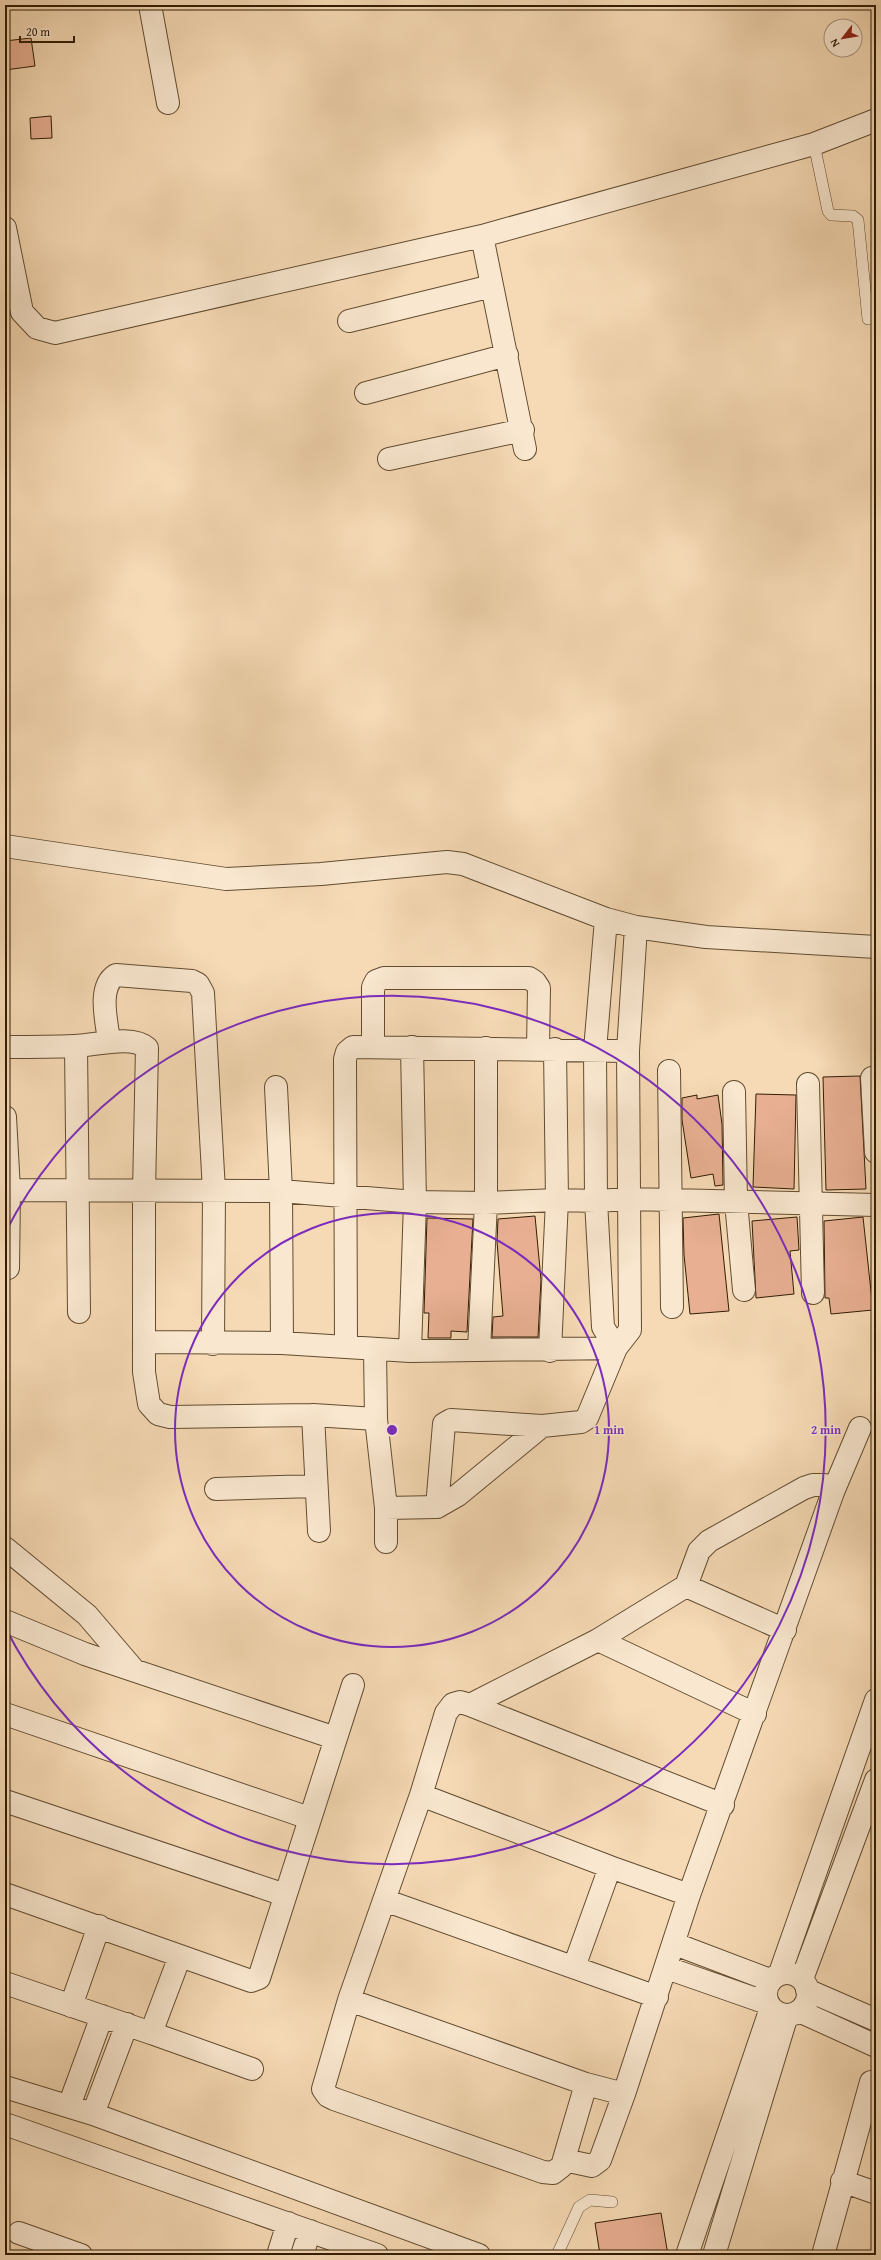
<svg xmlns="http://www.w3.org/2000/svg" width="881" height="2260" font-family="'Gentium Book Plus',serif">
  <rect width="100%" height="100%" fill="#f6dab5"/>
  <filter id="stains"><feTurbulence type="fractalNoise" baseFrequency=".005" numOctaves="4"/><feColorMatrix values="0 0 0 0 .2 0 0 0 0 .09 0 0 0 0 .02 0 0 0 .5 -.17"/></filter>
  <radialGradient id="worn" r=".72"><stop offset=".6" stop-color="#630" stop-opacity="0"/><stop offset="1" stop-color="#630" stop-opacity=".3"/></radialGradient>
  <path fill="#e8af92" stroke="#301d04" d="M31 38 35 66 5 70V41Z
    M51 116 52 138 31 139 30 118Z
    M860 1076 866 1189 826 1190 823 1077Z
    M756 1094 796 1095 794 1189 753 1187Z
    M697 1095V1099L718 1095 722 1124 723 1185 715 1186 713 1174 691 1178 682 1120V1098Z
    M719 1214 729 1311 690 1314 684 1255 683 1218Z
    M535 1216 541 1280 538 1337H492L493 1317 503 1316 497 1242 498 1219Z
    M797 1217 799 1250 790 1251 794 1294 756 1298 752 1221Z
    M863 1217 873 1310 831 1314 829 1298H825V1296L824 1221Z
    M427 1218 473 1219 467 1332 451 1331V1338H428L429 1313H424Z
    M661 2213 668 2255H600L595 2223Z"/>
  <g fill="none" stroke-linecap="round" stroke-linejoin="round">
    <g stroke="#624c30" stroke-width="12">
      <path id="service" d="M814 144 828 211 831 215 853 216 858 220 868 319
        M557 2255 579 2207 590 2200 612 2202"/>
    </g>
    <g stroke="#624c30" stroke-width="24">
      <path id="minor" d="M150 5 168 103
        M5 228 22 312 37 328 55 333 482 236 814 144 876 120
        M482 236 525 449
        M349 321 492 286
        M366 393 507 355
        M389 459 523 430
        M5 846 226 879 321 874 447 862 463 864 606 919 636 927 706 937 876 947
        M606 919 595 1050 596 1201 603 1327 616 1348
        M109 1041C107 1022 97 987 116 975L192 981 198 984 203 993 214 1191 213 1344
        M76 1046 79 1312
        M5 1047C28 1047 51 1047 74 1046 93 1046 132 1034 147 1048L144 1192V1372L149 1404 158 1414 170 1417 313 1415 376 1419
        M373 1047V987L376 981 384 978H529L535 982 539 988 538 1049
        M669 1071 672 1307
        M872 1078 876 1152
        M808 1084 813 1293
        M276 1087 281 1191 282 1343
        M734 1092 736 1202 744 1290
        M5 1117 9 1190 8 1268
        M5 1190 281 1191 415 1202 486 1203 557 1200 596 1201 629 1199 876 1205
        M144 1342 282 1343 410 1351 616 1348
        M346 1347 345 1059 347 1052 353 1047 628 1051
        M375 1349 376 1419 386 1508V1542
        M479 1350 486 1203V1048
        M410 1351 415 1202 412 1047
        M550 1351 557 1200 555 1049
        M313 1415 319 1531
        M216 1489 315 1486
        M437 1507 444 1424 451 1420 542 1426
        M386 1508 437 1507 458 1495 542 1426 581 1422 587 1418 616 1348 630 1330 628 1051 636 927
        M5 1548 87 1615 134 1670
        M686 1586 699 1551 709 1541 804 1488 813 1485H825L833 1492
        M5 1621 85 1654 335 1738
        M598 1640 755 1714
        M470 1705 723 1805
        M5 1714 309 1818
        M421 1795 610 1867 689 1895
        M5 1801 285 1895
        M5 1894 251 1981 259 1978 353 1685
        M384 1900 657 1997
        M675 1944 770 1980
        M180 1956 151 2033 252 2069
        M574 1967 610 1867
        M667 1968 767 2003
        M780 1973 876 1700
        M766 1994a21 21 0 1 1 42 0a21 21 0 1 1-42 0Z
        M802 1979 876 1780
        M5 1983 151 2033
        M807 1990 876 2020
        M349 2000 586 2084 624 2094 689 1895 833 1492 860 1428
        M71 2006 99 1926
        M799 2011 876 2046
        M586 2084 562 2166 553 2173 543 2172 334 2099 328 2096 323 2089 349 2000 421 1795 446 1713 453 1704 460 1702 470 1705 598 1640 686 1586 785 1630
        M5 2087 93 2114 479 2255
        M69 2106 102 2016
        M93 2114 127 2024
        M5 2124 377 2255
        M564 2160 592 2166 600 2160 624 2094
        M842 2181 876 2193
        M19 2233 81 2255
        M278 2255 288 2223
        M302 2255 310 2231
        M687 2255 771 2008
        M714 2255 787 2015
        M823 2255 871 2082"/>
    </g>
    <use href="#service" stroke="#f9e7cf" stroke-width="11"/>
    <use href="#minor" stroke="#f9e7cf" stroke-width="22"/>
  </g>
  <g fill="none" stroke="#7b2cbf" stroke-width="2">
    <circle cx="392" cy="1430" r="217"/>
    <path d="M5 1233A434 434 0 1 1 5 1627"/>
  </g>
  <circle cx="392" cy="1430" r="6" fill="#7b2cbf" stroke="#f9e7cf" stroke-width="2"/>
  <g font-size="12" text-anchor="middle" font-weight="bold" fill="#7b2cbf" stroke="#f9e7cf" stroke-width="3" stroke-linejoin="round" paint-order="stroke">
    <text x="609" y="1434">1 min</text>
    <text x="826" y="1434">2 min</text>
  </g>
  <rect width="881" height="2260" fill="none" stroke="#f6dab5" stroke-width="20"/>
  <rect x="6" y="6" width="869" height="2248" fill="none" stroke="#301d04" stroke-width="2"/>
  <rect x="10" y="10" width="861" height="2240" fill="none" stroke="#301d04"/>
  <g transform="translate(843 38) rotate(239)"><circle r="19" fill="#f9e7cf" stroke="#a9967e"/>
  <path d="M0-3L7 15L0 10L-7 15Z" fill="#8f2418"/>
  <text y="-6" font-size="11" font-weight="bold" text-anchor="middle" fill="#301d04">N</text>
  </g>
  <path d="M20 36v6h54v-6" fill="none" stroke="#301d04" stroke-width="2"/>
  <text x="26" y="36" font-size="12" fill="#301d04" stroke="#f9e7cf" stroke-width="3" paint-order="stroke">20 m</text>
  <rect width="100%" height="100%" filter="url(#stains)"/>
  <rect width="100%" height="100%" fill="url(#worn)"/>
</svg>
